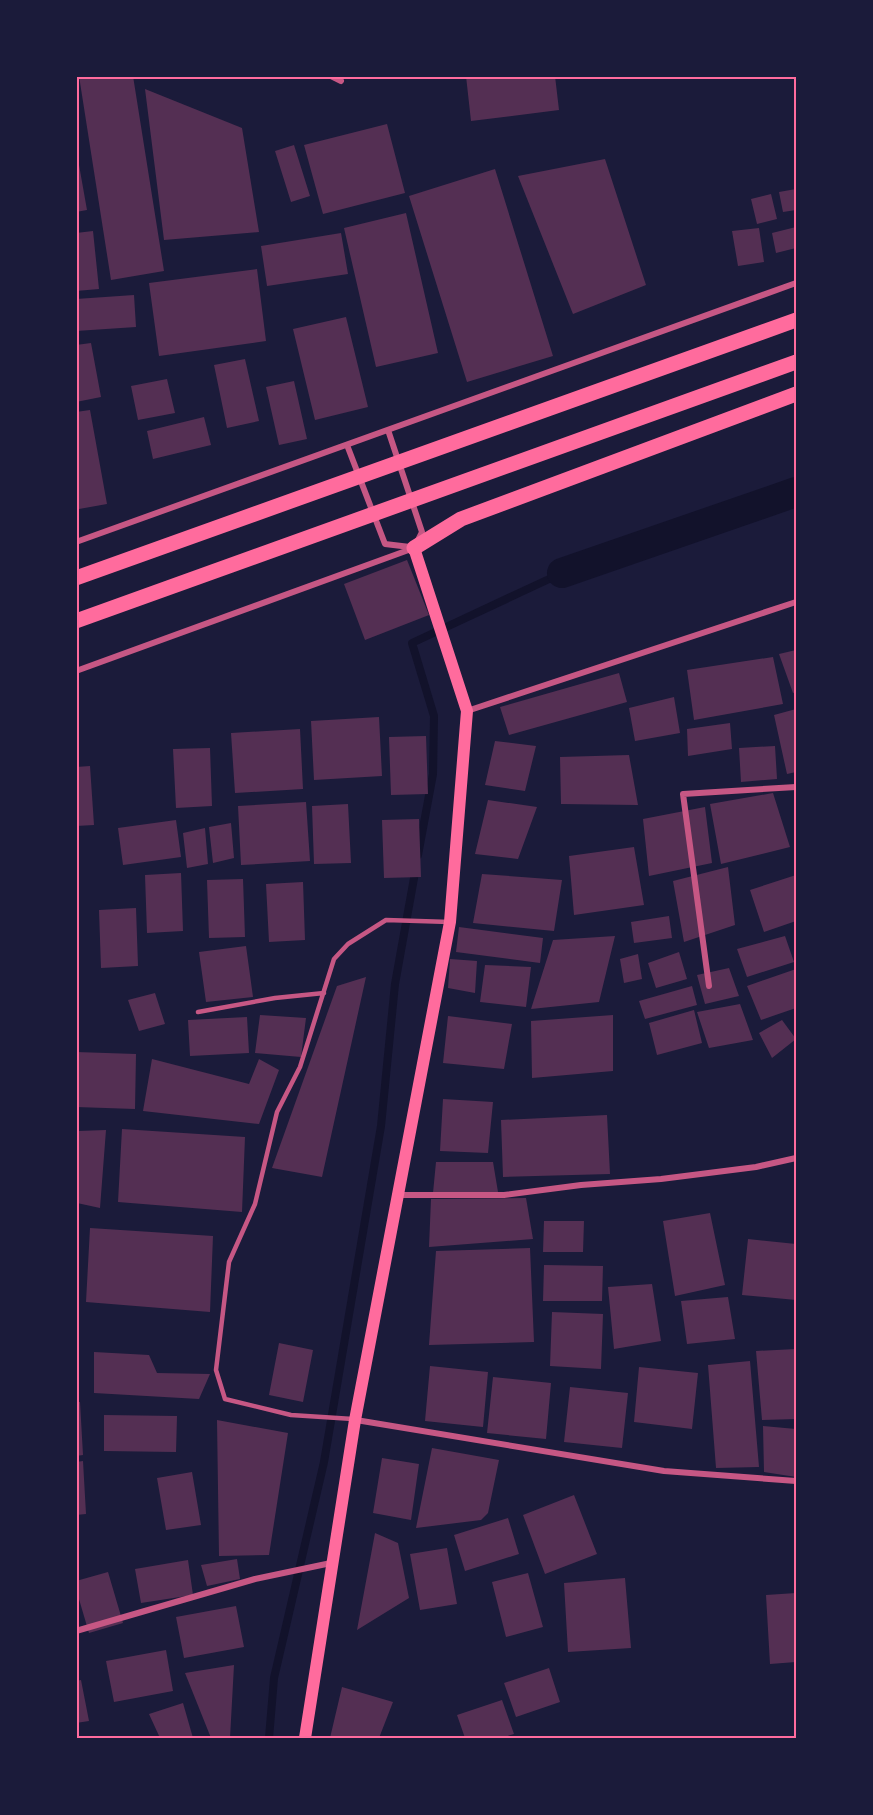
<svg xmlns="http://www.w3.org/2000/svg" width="873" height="1815" font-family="Inter,sans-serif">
  <rect width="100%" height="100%" fill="#1b1b3a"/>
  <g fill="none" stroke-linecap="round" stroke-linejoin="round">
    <path stroke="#12122b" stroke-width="8" d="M418 855 433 774 434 716 412 643 562 573
      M269 1738 274 1678 324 1462 381 1126 395 984 416 867"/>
    <path stroke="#12122b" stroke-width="30" d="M562 573 796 492"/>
  </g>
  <path fill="#542f53" d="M79 76H133L164 271 111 280Z
    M466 76H555L559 110 471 121Z
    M145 89 242 128 259 232 164 240Z
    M387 124 405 193 323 214 304 145Z
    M294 145 310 196 291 202 275 151Z
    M76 148 87 210 76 212Z
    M605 159 646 285 573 314 518 176Z
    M495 169 553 356 467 382 409 196Z
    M796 189V210L783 212 779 192Z
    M771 194 777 219 757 224 751 199Z
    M406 213 438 353 376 367 344 228Z
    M796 227V248L776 253 772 233Z
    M759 228 764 262 738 266 732 231Z
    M93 231 99 289 76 291V233Z
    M341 233 348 274 267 286 261 246Z
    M257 269 266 341 159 356 149 283Z
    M134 295 136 327 76 331V299Z
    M346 317 368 407 315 420 293 329Z
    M91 343 101 397 76 402V345Z
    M245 359 259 421 227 428 214 365Z
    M167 379 175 413 138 420 131 386Z
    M294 381 307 439 279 445 266 387Z
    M90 410 107 504 79 509 76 495V412Z
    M204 417 211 445 153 459 147 431Z
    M407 560 429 615 365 640 344 584Z
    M796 650V692L793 693 779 654Z
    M773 657 783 704 694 720 687 670Z
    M619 673 627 702 509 735 500 707Z
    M674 697 680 733 635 741 629 708Z
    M796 709V772L787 774 774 715Z
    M379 717 382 776 314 780 311 721Z
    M730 723 732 749 688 756 687 729Z
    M300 729 303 789 235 793 231 733Z
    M426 736 428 794 391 795 389 737Z
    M495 741 536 746 525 791 485 785Z
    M775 746 777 779 741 782 739 748Z
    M210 748 212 806 176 808 173 749Z
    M629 755 638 805 561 804 560 757Z
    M90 766 94 825 76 826V767Z
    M773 793 790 847 721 864 710 804Z
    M488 800 537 807 518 859 475 854Z
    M306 802 310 861 241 865 238 806Z
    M348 804 351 863 314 864 312 806Z
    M705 807 712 863 649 876 643 819Z
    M419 819 421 877 384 878 382 820Z
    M176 820 181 857 123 865 118 828Z
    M231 823 234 858 213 863 209 827Z
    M205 828 208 864 187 868 183 833Z
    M634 847 644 905 574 915 569 856Z
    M728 867 735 925 684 942 673 881Z
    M181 873 183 931 147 933 145 875Z
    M482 874 562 880 554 931 473 923Z
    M796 875V921L764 932 750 890Z
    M243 879 245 937 209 938 207 880Z
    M303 882 305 940 269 942 266 884Z
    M136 908 138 966 101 968 99 910Z
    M669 916 672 938 634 943 631 922Z
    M459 927 543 938 540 963 456 952Z
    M615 936 599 1002 531 1009 553 940Z
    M785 936 794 962 747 977 737 949Z
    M246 946 253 997 206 1002 199 952Z
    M679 952 687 979 656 988 648 963Z
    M638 954 642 979 624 983 620 959Z
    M450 959 477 961 475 993 448 988Z
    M485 965 531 967 526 1007 480 1002Z
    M729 968 739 996 705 1004 697 975Z
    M796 969V1008L761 1020 747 986Z
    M366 977 322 1177 272 1168 337 986Z
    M692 986 697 1005 645 1019 639 1001Z
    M155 993 165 1024 139 1031 128 1000Z
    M740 1004 753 1040 709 1048 697 1012Z
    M694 1010 702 1043 657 1055 649 1023Z
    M260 1015 306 1018 301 1057 255 1053Z
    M613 1015V1071L532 1078 531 1021Z
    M448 1016 512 1024 504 1069 443 1063Z
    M247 1017 249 1053 190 1056 188 1020Z
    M782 1020 796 1039 772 1058 759 1033Z
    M76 1052 136 1054 135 1109 76 1107Z
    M152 1059 249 1084 259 1059 279 1070 259 1124 143 1111Z
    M443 1099 493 1102 488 1153 440 1151Z
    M607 1115 610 1174 503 1177 501 1120Z
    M122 1129 245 1137 242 1212 118 1202Z
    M106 1130 100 1208 77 1203 78 1131Z
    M436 1162H493L498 1192 433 1193Z
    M526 1198 533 1239 429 1247 431 1199Z
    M710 1213 725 1285 675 1296 663 1221Z
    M544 1221H584L583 1252H543Z
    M90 1228 213 1236 210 1312 86 1302Z
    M748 1239 796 1244V1300L742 1295Z
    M530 1248 534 1342 429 1345 436 1251Z
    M544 1265 603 1266 602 1301H543Z
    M652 1284 661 1341 614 1349 608 1287Z
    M728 1297 735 1339 687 1344 681 1301Z
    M552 1312 603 1314 601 1369 550 1366Z
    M279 1343 313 1350 303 1402 269 1395Z
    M796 1349V1419L762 1420 756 1351Z
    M94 1352 149 1355 157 1373 210 1374 199 1399 94 1393Z
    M750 1361 759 1467 716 1468 708 1365Z
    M430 1366 488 1372 483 1427 425 1421Z
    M639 1367 698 1373 692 1429 634 1422Z
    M493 1377 551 1383 546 1439 487 1433Z
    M570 1387 628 1393 622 1448 564 1442Z
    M76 1402H80L83 1455 76 1456Z
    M104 1415 177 1416 176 1452 104 1451Z
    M217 1420 288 1433 269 1555 219 1556Z
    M763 1426 796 1429V1477L764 1472Z
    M432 1448 499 1460 488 1513 481 1520 416 1528Z
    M382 1458 419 1464 411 1520 373 1513Z
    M83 1461 86 1514 76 1515V1462Z
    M192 1472 201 1525 166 1530 157 1478Z
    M574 1495 597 1554 545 1574 523 1515Z
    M508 1518 519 1554 465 1571 454 1535Z
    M375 1533 398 1543 409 1598 357 1630Z
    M447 1548 457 1604 420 1610 410 1554Z
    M237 1559 240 1579 207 1586 201 1565Z
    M188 1560 193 1595 141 1603 135 1569Z
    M108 1572 123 1623 89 1633 76 1589V1581Z
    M528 1573 543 1627 506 1637 492 1582Z
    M625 1578 631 1648 568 1652 564 1583Z
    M796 1593V1662L770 1664 766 1595Z
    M236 1606 244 1647 184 1658 176 1617Z
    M166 1650 173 1691 114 1702 106 1661Z
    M234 1665 230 1738H211L185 1673Z
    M549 1668 560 1702 516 1717 504 1683Z
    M81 1680 89 1721 76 1723V1681Z
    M342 1687 393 1702 379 1738H330Z
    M502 1700 514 1734 501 1738H465L457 1715Z
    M183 1703 193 1738H160L149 1714Z"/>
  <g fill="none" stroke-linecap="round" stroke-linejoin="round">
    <path stroke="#c65784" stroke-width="4.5" d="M198 1012 275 998 324 993
      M353 1419 291 1415 225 1399 216 1370 229 1262 255 1204 277 1112 300 1067 334 959 348 944 386 920 450 922"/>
    <path stroke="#c65784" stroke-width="6" d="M331 76 341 81
      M347 445 385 544 410 547
      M76 542 796 283
      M76 671 414 548 422 532 388 430
      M467 711 796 602
      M709 986 683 794 796 787
      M398 1195H504L581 1185 661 1179 756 1167 796 1158
      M356 1420 664 1471 796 1481
      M76 1631 255 1579 331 1563"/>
    <path stroke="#ff6b9d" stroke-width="12" d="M305 1738 355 1420 450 922 467 711 414 548"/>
    <path stroke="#ff6b9d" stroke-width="15" d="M414 548 461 519 796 394
      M76 578 796 320
      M76 621 796 362"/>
  </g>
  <rect width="873" height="1815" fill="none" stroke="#1b1b3a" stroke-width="156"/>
  <rect x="78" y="78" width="717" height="1659" fill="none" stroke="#ff6b9d" stroke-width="2"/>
</svg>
